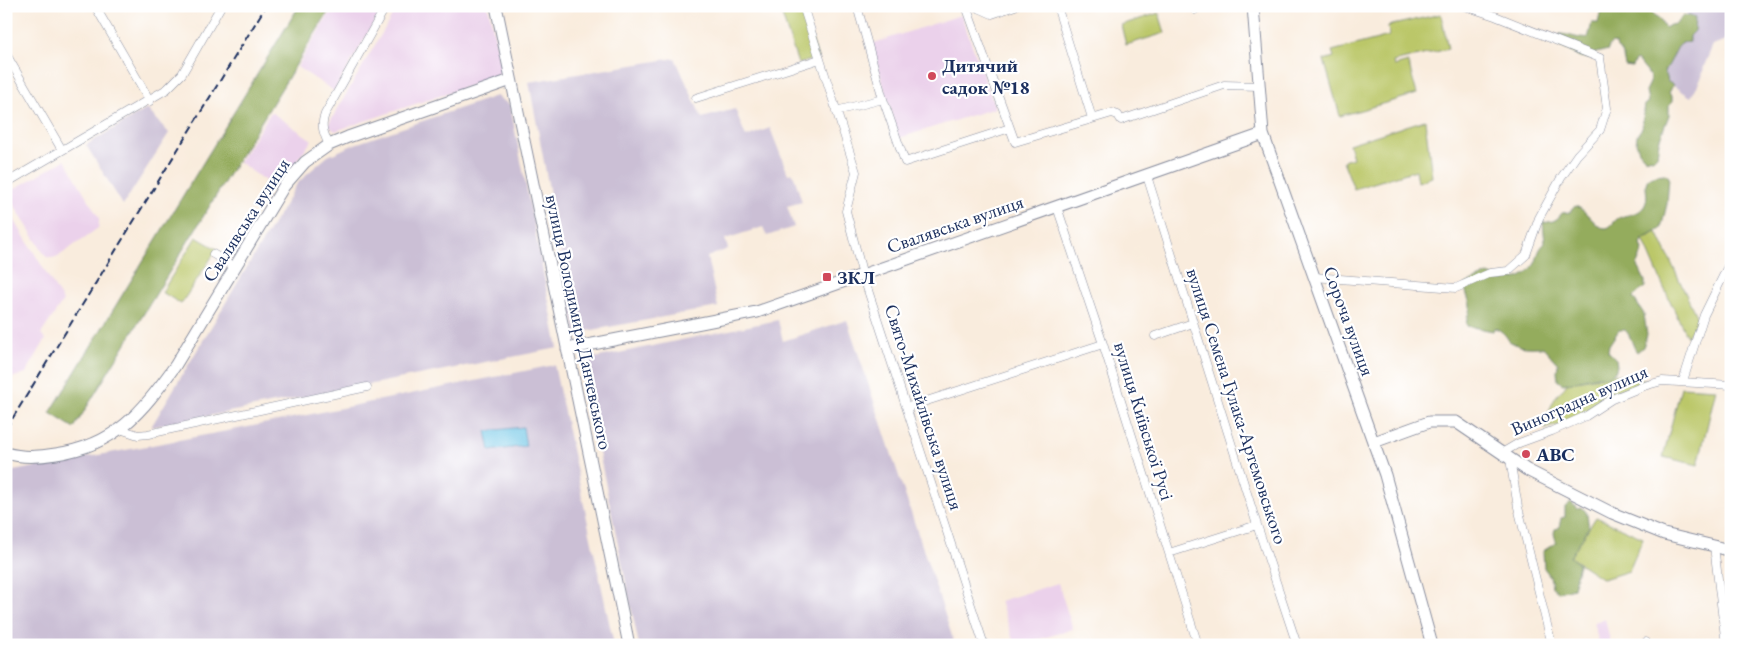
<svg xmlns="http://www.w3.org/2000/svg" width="1737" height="651" font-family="'EB Garamond',serif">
  <rect width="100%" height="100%" fill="#fff"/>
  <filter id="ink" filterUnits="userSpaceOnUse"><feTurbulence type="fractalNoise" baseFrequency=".02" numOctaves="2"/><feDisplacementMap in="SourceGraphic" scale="10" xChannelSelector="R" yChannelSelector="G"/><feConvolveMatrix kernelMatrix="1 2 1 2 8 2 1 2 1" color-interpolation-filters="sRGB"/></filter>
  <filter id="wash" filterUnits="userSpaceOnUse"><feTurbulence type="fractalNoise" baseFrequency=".0096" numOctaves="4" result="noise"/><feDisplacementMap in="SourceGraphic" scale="20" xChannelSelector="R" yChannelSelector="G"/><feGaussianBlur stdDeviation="1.12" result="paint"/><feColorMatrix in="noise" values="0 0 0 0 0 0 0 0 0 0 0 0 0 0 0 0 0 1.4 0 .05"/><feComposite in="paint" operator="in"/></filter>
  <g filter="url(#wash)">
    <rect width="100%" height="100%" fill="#f9ecdd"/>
    <path fill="#ebd1eb" d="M334 6H384L334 91 297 67Z
      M398 6H488L502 70 496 77 335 131 328 125Z
      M961 15 995 108 899 138 871 44Z
      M271 112 312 140 277 189 239 162Z
      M65 160 99 218V223L98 228 59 256 52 258 47 257 43 252 7 193Z
      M6 206 63 301 41 334 46 339 26 373 6 380Z
      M1058 583 1073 629 1020 645H1015L1000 601Z
      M1605 619 1611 645H1599L1594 622Z"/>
    <path fill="#cbbfd5" d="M1690 6H1731V34L1723 41 1713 45 1704 66 1702 77 1691 97 1662 79 1669 50Z
      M675 58 702 118 735 109 746 137 770 128 788 174 793 173 802 202 787 206 794 227 767 236 763 227 725 239 728 249 707 257 718 307 576 333 529 82Z
      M496 96 510 105 558 348 151 427 297 184 308 173 328 156 355 144Z
      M147 109 169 133 123 205 86 145Z
      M778 320 783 341 847 320 955 645H639L580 361Z
      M554 365 614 645H6V475L8 472 243 428Z"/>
    <path fill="#bbc769" stroke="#6b7b64" d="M802 8 818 58 798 64 782 15Z
      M1159 13 1165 33 1126 45 1121 25Z
      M1441 14 1448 49 1393 62 1394 66 1408 62 1417 94 1340 116 1324 60 1334 57 1332 51 1389 36 1388 26Z
      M1425 120 1432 177 1418 182 1416 170 1354 189 1343 161 1353 158 1349 144Z
      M1657 232 1698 320 1687 337 1664 288 1643 239Z
      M196 237 217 249 181 304 162 292Z
      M1612 374 1647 380 1624 389 1614 391C1598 409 1570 425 1545 428 1547 417 1551 403 1558 394 1562 389 1565 389 1567 382 1581 382 1593 376 1607 377Z
      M1681 387 1716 389 1698 465 1663 457Z
      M1596 517 1643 538 1629 571 1603 579 1570 557Z"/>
    <path fill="#94ac5d" stroke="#586e5e" d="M299 6H332L74 428 50 413Z
      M1602 6H1647L1654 15 1660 19 1661 22 1665 28 1670 25 1676 24 1683 15 1690 16 1695 18 1694 31 1689 36V42C1687 43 1684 42 1681 43 1677 45 1671 65 1664 71L1667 81 1673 85 1669 93 1672 96V102L1669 105V115L1659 141 1657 156 1654 159 1645 158 1639 151 1636 143 1637 135 1642 128 1645 104 1648 102 1646 91 1650 83V77L1647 72 1637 60 1634 62 1632 67 1625 66 1622 52 1617 48 1616 44 1612 43 1609 46 1608 50 1596 53 1590 59 1580 57 1563 48 1559 47C1556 43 1557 39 1560 34 1569 34 1580 40 1588 38L1592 23H1598Z
      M1665 174 1669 177 1667 204 1661 229 1643 239 1641 244 1643 250 1637 264 1645 281V287L1633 297 1644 314 1647 335 1643 347 1637 352C1632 346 1632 337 1625 330H1619L1609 345 1608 351 1616 359 1617 366 1615 372 1607 377 1598 376 1563 384 1558 381 1557 371 1558 364 1543 347C1528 347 1523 349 1509 341 1506 335 1500 329 1494 328L1493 331 1467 326C1465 319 1470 313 1470 305 1469 297 1464 293 1466 284L1488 274C1503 280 1517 283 1529 271 1532 268 1535 264 1536 261 1539 252 1538 250 1545 243L1543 223C1552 221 1556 222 1562 213L1570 212 1575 206C1587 209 1595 228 1605 228 1611 228 1613 222 1617 219 1624 214 1635 216 1642 209 1656 194 1631 176 1665 174Z
      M1571 502 1577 509 1582 508C1589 512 1587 521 1589 527L1570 557 1579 564 1573 588 1559 592 1552 587 1550 576 1544 568 1543 551 1556 543 1554 533 1555 529 1559 528 1561 518 1565 517V507Z"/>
    <path fill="#67c3e5" stroke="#4179a2" d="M523 427 526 446 490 451 486 431Z"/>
  </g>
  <g filter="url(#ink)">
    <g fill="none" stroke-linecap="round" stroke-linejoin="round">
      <g stroke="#8a8e9e" stroke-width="9">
        <path id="street" d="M95 6 150 101
          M803 6 856 172 846 211 862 272 984 645
          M966 6 1015 142 1112 113 1118 115 1121 120 1224 85 1259 86
          M974 6 992 14 1015 6
          M1057 6 1092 118
          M1194 6 1195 10
          M6 54 62 150
          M696 98 820 59
          M883 99 905 162 1010 128
          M836 111 883 99 857 6
          M329 145C324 134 320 126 325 114L386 6
          M1147 176 1257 525 1297 645
          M6 183 167 89 182 74 221 6
          M1057 207 1103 344 1198 645
          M213 254 235 267
          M1314 277 1456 288 1490 273 1508 271 1526 255 1539 218 1561 178 1577 155 1600 130 1607 108 1600 58 1495 16 1465 6
          M1155 336 1193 323
          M1683 381 1704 315 1731 260
          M908 407 1103 344
          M120 429 138 435 148 434 367 387
          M1502 453 1519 443 1552 431 1586 416 1612 399 1644 386 1662 381 1731 385
          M1510 459 1518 507 1552 645
          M1714 546 1726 645
          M1169 553 1257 525
          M1646 642 1647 645"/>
      </g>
      <g stroke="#8a8e9e" stroke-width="13">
        <path id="secondary" d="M496 6 629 645
          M1253 6 1263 134 1385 475 1432 645
          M567 349 757 312 1263 134
          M1374 442 1429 422H1456L1527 470 1612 513 1664 534 1714 546 1731 551
          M6 453C22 458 39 457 56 454 116 445 141 413 175 366L284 186 305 162 329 145 348 137 511 80"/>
      </g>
      <use href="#street" stroke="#fff" stroke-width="8"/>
      <use href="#secondary" stroke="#fff" stroke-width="11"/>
      <path stroke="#1b2f5e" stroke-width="2" stroke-dasharray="8 4" stroke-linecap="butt" d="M6 429 266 6"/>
    </g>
  </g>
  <g fill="#d1495b" stroke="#fff" stroke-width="2">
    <circle cx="932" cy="76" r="5"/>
    <rect x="822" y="272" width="10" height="10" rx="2.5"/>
    <circle cx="1526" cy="454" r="5"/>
  </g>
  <g text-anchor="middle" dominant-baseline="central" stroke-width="4.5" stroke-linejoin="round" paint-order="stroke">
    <g font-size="19" font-weight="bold" fill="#1b2f5e" stroke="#fff" text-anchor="start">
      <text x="942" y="65">Дитячий<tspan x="942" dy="22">садок №18</tspan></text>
      <text x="837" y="277">ЗКЛ</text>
      <text x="1536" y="454">ABC</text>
    </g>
    <g font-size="19" fill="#1b2f5e" stroke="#fff">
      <text transform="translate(246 220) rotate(-57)">Свалявська вулиця</text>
      <text transform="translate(955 224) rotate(-19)">Свалявська вулиця</text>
      <text transform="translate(1349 321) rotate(70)">Сороча вулиця</text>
      <text transform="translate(579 322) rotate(78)">вулиця Володимира Данчевського</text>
      <text transform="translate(1579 400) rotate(-24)">Виноградна вулиця</text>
      <text transform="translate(1237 406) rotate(72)">вулиця Семена Гулака-Артемовського</text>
      <text transform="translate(924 407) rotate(72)">Свято-Михайлівська вулиця</text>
      <text transform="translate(1144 421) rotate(73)">вулиця Київської Русі</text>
    </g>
  </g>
  <rect width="1737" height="651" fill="none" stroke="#fff" stroke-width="25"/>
</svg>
